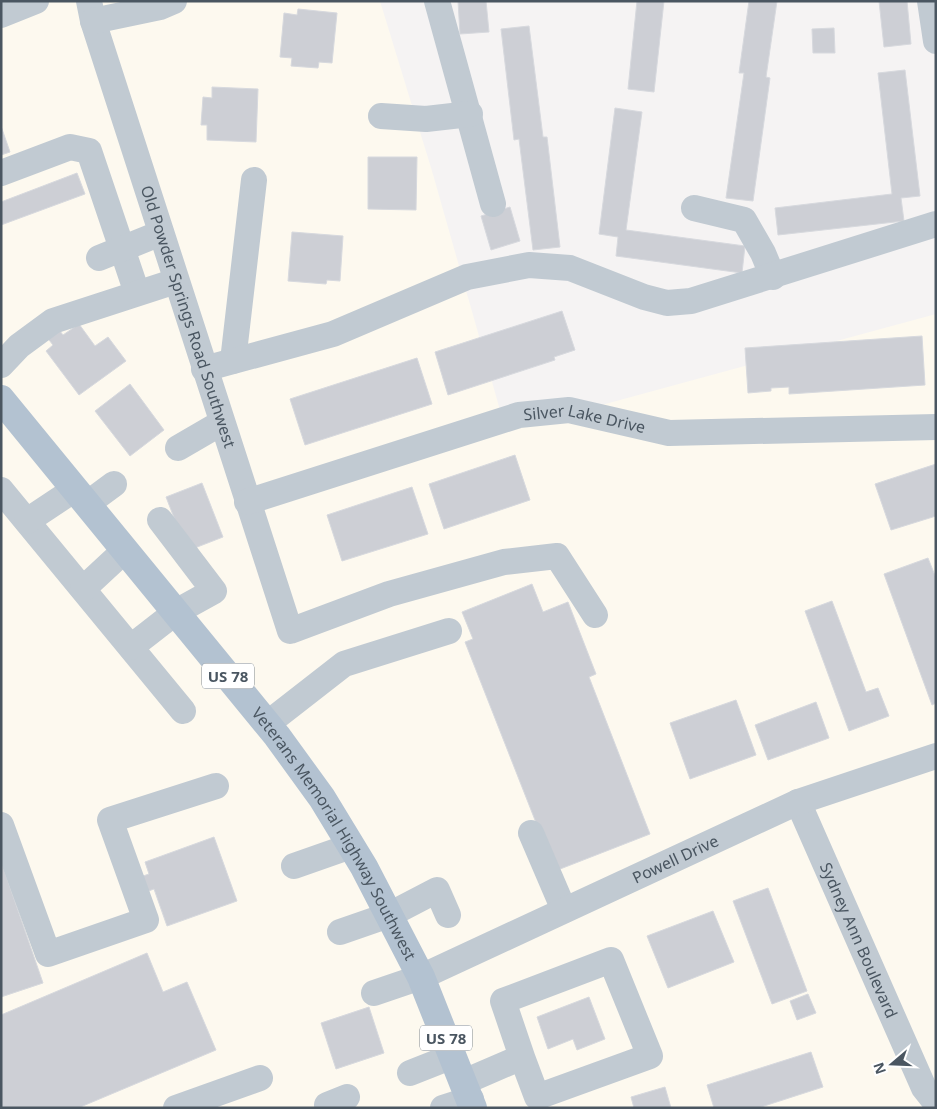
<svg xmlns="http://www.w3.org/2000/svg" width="937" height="1109" font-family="'Noto Sans',sans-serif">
  <rect width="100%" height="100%" fill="#f5f3f3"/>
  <path fill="#fdf9ef" d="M1 1H380L432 171 506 431 936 314V1108H1Z"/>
  <path fill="#cdcfd5" stroke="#d7d9de" d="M458 1H486L489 32 460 34Z
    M637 1H664L654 92 628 89Z
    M749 1H777L766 77 770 78 753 201 726 198 744 73H739Z
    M879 1H907L911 44 884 47Z
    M298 9 337 13 332 63 319 62 318 68 291 66 292 58 280 57 284 13 297 15Z
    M529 26 543 137H547L560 247 533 250 519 139 514 140 501 29Z
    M834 28 835 53H813L812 29Z
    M905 70 920 196 901 198 904 221 778 235 775 208 892 194 878 73Z
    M212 87 258 89 256 142 207 140V125H201L203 97 212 98Z
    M615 108 642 112 626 230 745 246 742 273 616 256 618 237 599 234Z
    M1 126 10 152 1 155Z
    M368 157H417L416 210 368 209Z
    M77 173 85 194 1 225V202Z
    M510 207 520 241 491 250 481 216Z
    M292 232 343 236 340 281 327 280 326 284 288 281Z
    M562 311 575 350 554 357 555 360 448 395 435 352Z
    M50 318 63 335 79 324 95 346 108 337 126 361 79 395 46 351 53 345 38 326Z
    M922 336 925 385 789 394V387L771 388V391L748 393 745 348Z
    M417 358 432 404 305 445 290 399Z
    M130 384 164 430 130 456 95 411Z
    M515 455 530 500 444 529 429 484Z
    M936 464V516L891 530 875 484Z
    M202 483 223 537 187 551 166 497Z
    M412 487 428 534 342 561 327 515Z
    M928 558 936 578V703L932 705 884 574Z
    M532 584 543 612 568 602 596 674 589 677 650 834 555 871 465 642 473 639 462 612Z
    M832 601 866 692 878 688 889 716 849 731 805 611Z
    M736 700 756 755 690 779 670 723Z
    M816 702 829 738 768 760 755 725Z
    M214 837 237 901 167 926 154 889 143 893 137 878 149 874 145 862Z
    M1 861 43 983 1 997Z
    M768 888 807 991 772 1004 733 901Z
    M713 911 734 962 668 988 647 936Z
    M147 953 163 992 187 982 216 1050 78 1108H1V1015Z
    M808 994 816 1013 797 1020 790 1001Z
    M589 997 605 1039 577 1050 573 1039 548 1049 537 1017Z
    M369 1007 384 1053 336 1069 321 1023Z
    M811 1052 823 1087 758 1108H714L707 1085Z
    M665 1087 671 1108H634L631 1097Z"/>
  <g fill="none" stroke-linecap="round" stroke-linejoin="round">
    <g stroke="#c1cad2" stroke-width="26">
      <path id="s1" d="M89 1 93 21 290 631 389 594 504 562 557 556 595 615"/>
      <path d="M437 1 493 204"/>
      <path d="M930 1 936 41"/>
      <path d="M1 15 36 1"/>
      <path d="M93 21 160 7 174 1"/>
      <path d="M381 116 426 119 470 114"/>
      <path d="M1 173 70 147 89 151 137 293"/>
      <path d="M694 208 744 220 763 253 773 277"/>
      <path d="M99 258 161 233"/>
      <path d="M233 361 254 180"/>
      <path d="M1 365 19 346 53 321 176 281"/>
      <path d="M204 369 333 334 467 277 529 265 570 268 644 297 667 303 691 301 936 224"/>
      <path d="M178 448 221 423"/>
      <path d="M1 490 183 711"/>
      <path id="s2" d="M247 502 519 415 569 410 669 433 936 427"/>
      <path d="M87 504 114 484"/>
      <path d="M27 521 75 489"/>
      <path d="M83 589 125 550"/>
      <path d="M131 647 176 612 214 591 160 520"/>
      <path d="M267 724 344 664 449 631"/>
      <path id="s3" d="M798 802 924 1088 936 1103"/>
      <path d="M1 825 48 954 146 920 110 820 216 786"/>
      <path d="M531 833 564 910"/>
      <path d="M294 866 351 846"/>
      <path d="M340 932 389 915 437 890 448 915"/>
      <path id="s4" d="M374 993 421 977 798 802 936 756"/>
      <path d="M410 1073 453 1056"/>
      <path d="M464 1082 522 1057 503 1001 611 960 650 1056 537 1097 522 1057"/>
      <path d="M176 1108 260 1078"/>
      <path d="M328 1108 327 1105 347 1097"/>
      <path d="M443 1108 471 1099"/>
    </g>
    <path stroke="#b3c2d1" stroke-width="28" id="s5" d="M1 399 277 736 322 798 364 867 421 977 473 1108"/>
  </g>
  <g text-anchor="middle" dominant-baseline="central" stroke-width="4" stroke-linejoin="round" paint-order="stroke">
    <g fill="#fff" stroke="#808990" stroke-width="1">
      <rect x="202" y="663.5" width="52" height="25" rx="4"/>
      <rect x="420" y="1025.5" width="52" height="25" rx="4"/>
    </g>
    <g font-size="15" font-weight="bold" fill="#4a5661">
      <text x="228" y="676">US 78</text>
      <text x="446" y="1038">US 78</text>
    </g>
    <g font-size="16" fill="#4a5661" stroke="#fff">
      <text stroke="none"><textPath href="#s1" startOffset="331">Old Powder Springs Road Southwest</textPath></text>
      <text stroke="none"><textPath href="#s2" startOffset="352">Silver Lake Drive</textPath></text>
      <text stroke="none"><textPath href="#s5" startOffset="549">Veterans Memorial Highway Southwest</textPath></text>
      <text stroke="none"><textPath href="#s4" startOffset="330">Powell Drive</textPath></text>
      <text stroke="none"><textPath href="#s3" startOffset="151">Sydney Ann Boulevard</textPath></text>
    </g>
  </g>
  <rect width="937" height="1109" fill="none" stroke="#4a5661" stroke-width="5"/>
  <g transform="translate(892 1064) rotate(251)" stroke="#ffffff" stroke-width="4" paint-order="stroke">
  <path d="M0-4L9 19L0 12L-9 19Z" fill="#4a5661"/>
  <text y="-8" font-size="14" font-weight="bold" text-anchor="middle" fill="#4a5661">N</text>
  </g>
</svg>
